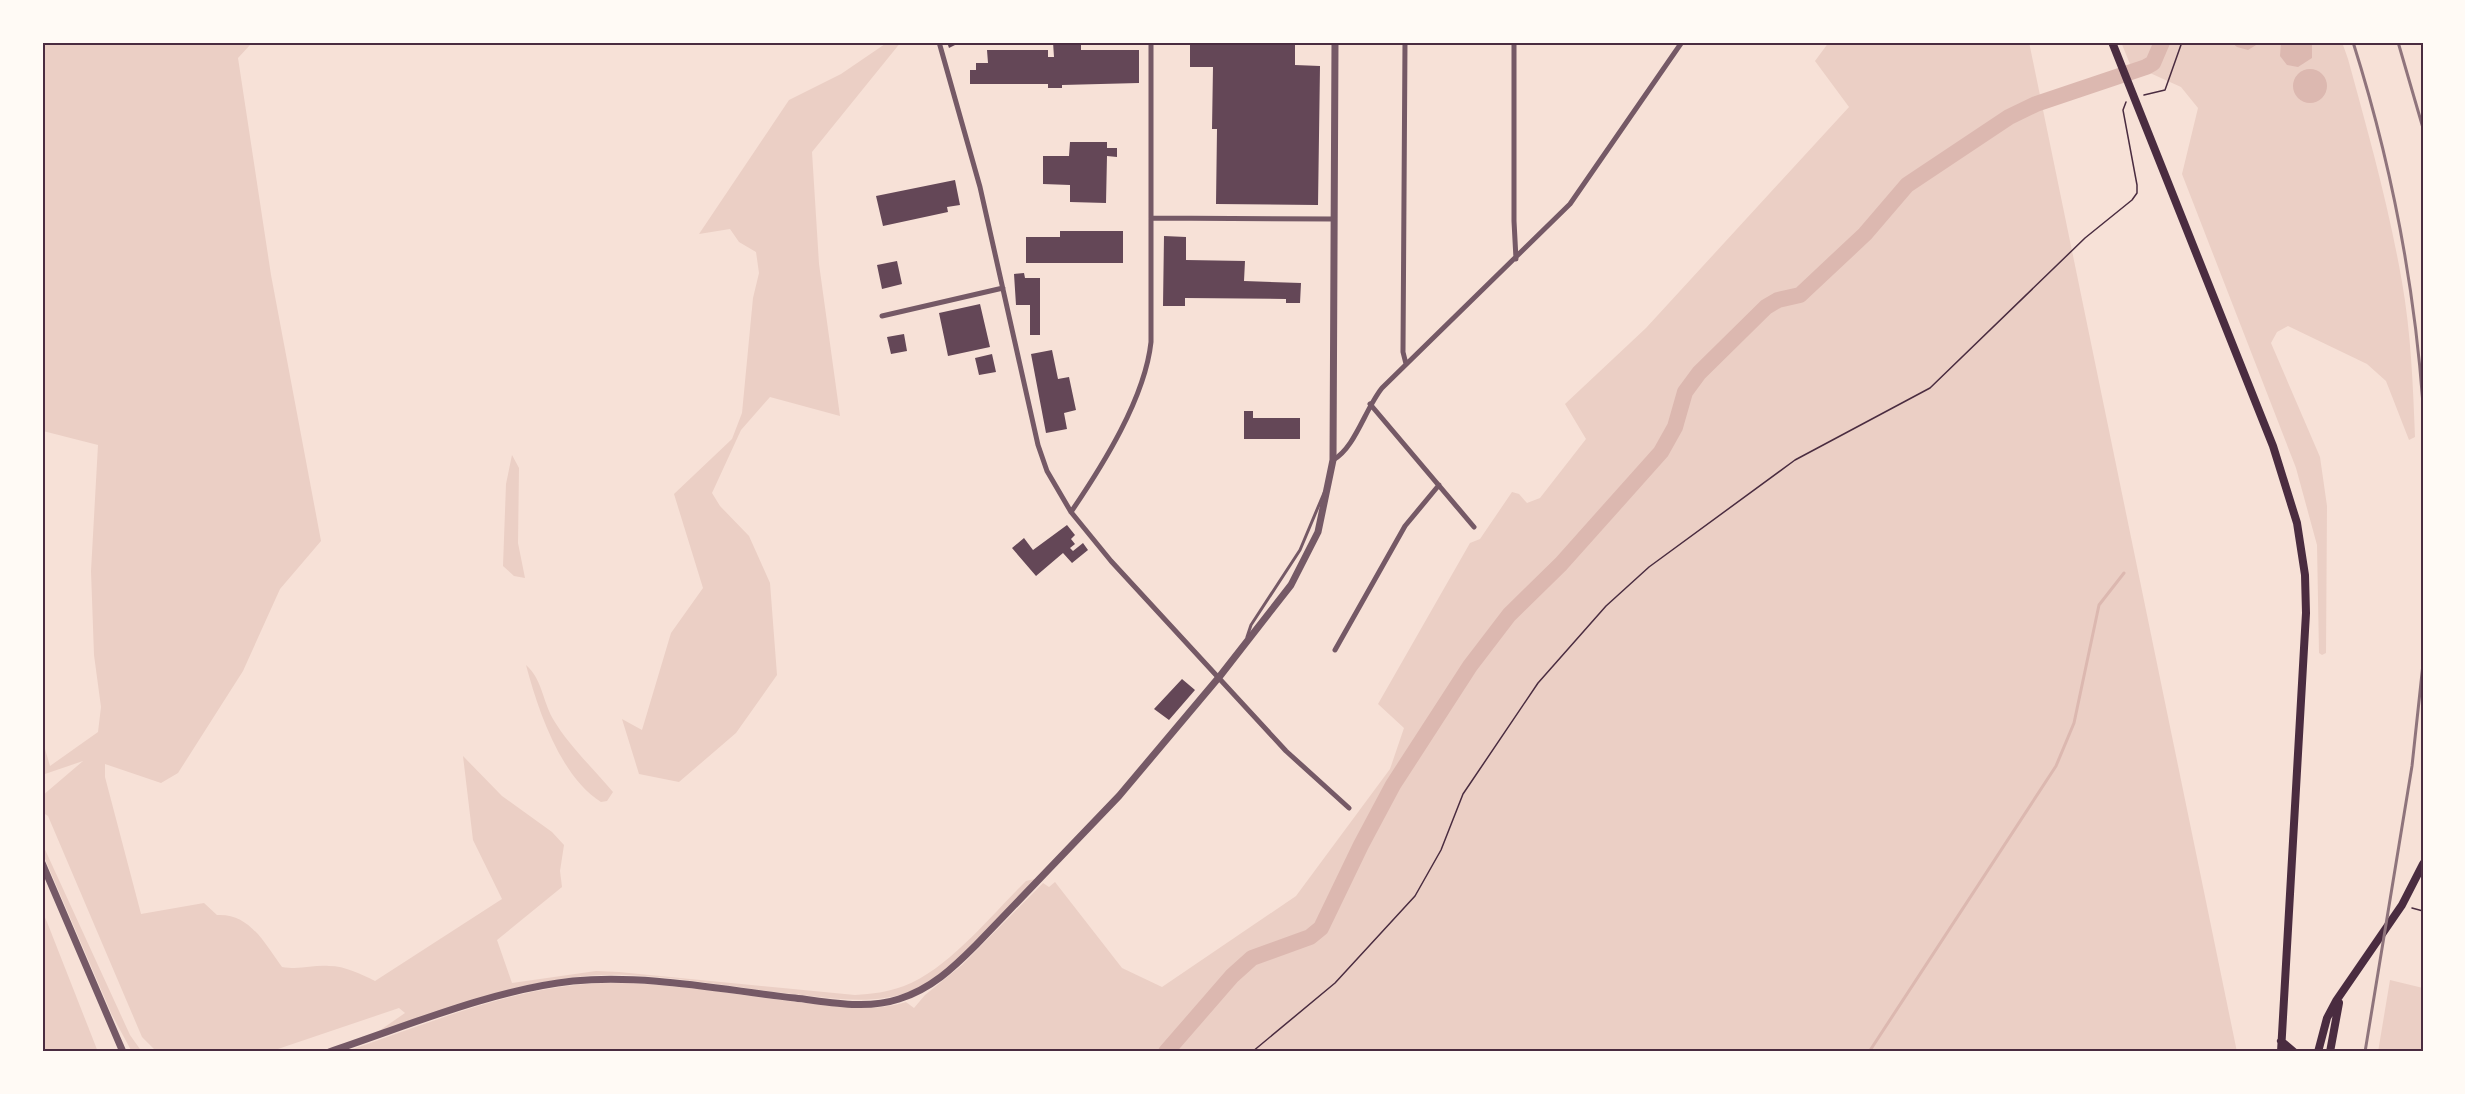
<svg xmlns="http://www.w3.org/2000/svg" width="2465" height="1094" font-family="'Open Sans',sans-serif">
  <rect width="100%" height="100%" fill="#f7e1d7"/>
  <path fill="#ebcfc5" d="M58 42H249L250 45 238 58 271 275 321 541 280 589 243 671 178 773 161 783 105 764V777L141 914 204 903 217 915C250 913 265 944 282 967 301 970 312 965 329 966 345 966 361 974 375 981L502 899 473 840 463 756 502 796 552 832 564 845 560 871 562 887 497 940 512 983 596 971 619 972 855 995C872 994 888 992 904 986 949 969 992 914 1026 881L1035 879C1002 913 954 973 911 991 871 1007 825 997 784 993 732 987 679 977 626 975 540 972 460 1005 379 1031L405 1013 399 1008 269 1052H157L142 1037 48 816 42 812V796L83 761 42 775V714L45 749 50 766 98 732 101 707 94 655 91 571 98 445 43 431 42 434V45Z
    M888 42H901L812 152 819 264 840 416 770 397 741 430 712 493 720 506 749 536 770 583 777 675 736 733 679 782 639 774 622 719 642 730 671 633 703 588 674 494 732 439 742 413 753 298 759 273 756 252 739 242 730 229 699 234 789 100 841 74Z
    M1829 42H2029L2237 1052H344C431 1023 520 983 612 983 674 983 737 995 798 1002 834 1006 871 1013 906 1002L914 1008 925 995 962 965 1043 883 1049 887 1055 882 1122 968 1162 987 1296 896 1390 769 1404 728 1378 704 1470 543 1480 539 1512 492 1519 494 1527 503 1540 498 1586 439 1565 404 1646 328 1849 107 1815 61Z
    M2121 42H2342L2348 59C2368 132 2389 207 2402 282 2411 333 2413 385 2415 437L2409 440 2386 381 2367 364 2288 326 2277 332 2271 343 2320 457 2327 506 2326 653 2322 655 2319 653 2317 545 2296 468 2182 174 2198 108 2181 87 2130 64Z
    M512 455 519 468 518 543 525 578 514 576 503 566 506 484Z
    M526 665C542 679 542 699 553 719 569 746 593 768 613 792L607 801 601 802C560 776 538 710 526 665Z
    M42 843 130 1035 142 1052H132L112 1015 42 852Z
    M42 911 47 922 98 1052H42Z
    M2390 980 2423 988V1052H2378Z"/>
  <path fill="#dcb8b0" d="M2231 42H2261L2248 50 2237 47Z
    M2281 42H2312V58L2298 67 2287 65 2280 56Z
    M2293 86a17 17 0 1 1 34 0a17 17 0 1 1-34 0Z"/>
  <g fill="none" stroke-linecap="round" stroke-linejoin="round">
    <path stroke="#dcb8b0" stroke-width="3" d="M1869 1052 2056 766 2074 723 2099 605 2124 573"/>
    <path stroke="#dcb8b0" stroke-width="16" d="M1166 1052 1232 976 1252 958 1310 937 1321 928 1361 845 1393 785 1470 666 1509 615 1561 564 1661 452 1675 427 1685 392 1699 373 1766 307 1778 300 1800 295 1865 234 1907 185 2009 117 2036 104 2146 67 2153 63 2162 42"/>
  </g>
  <path fill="#644757" d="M947 42H961L949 48Z
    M1053 42H1081V50H1139V83L1062 85V88H1048V84H970V70H976V63H988L987 50H1048V57H1054Z
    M1190 42H1295V65L1320 66 1318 205 1216 204 1217 129H1212L1213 67H1190Z
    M1070 142H1107V148H1117V157L1107 156 1106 203 1070 202V185L1043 184V156H1069Z
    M955 180 960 205 947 207 948 212 883 226 876 196Z
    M1060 231H1123V263H1026V237H1060Z
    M1164 236 1186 237V260L1245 261 1244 281 1301 283 1300 303H1286V299L1185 298V306H1163Z
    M897 261 902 284 882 289 877 265Z
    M1024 273 1025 278H1040V335H1030V305H1016L1014 274Z
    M980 304 990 347 948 356 939 313Z
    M904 334 907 351 891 354 887 337Z
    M1052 350 1058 379 1069 377 1076 410 1064 413 1067 429 1046 433 1031 354Z
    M992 354 996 372 979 375 975 358Z
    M1244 411H1253V418H1300V439H1244Z
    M1067 525 1075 535 1071 539 1075 544 1070 548 1073 551 1083 543 1088 550 1072 563 1063 553 1036 576 1012 548 1024 538 1033 550Z
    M1182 679 1195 690 1169 720 1154 709Z"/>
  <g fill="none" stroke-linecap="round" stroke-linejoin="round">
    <path stroke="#4a2c40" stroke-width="1.5" d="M2144 95 2165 90 2182 42
      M2412 908 2423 911
      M1252 1052 1335 983 1415 896 1441 850 1463 794 1538 683 1606 606 1649 567 1795 460 1930 388 2085 238 2132 200 2137 193V185L2123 110 2126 102"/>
    <path stroke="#755966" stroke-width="3" d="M1247 637 1251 625 1300 550 1324 493"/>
    <path stroke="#755966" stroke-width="5" d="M939 42 980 187 1038 445 1047 471 1071 512 1111 561 1286 751 1349 808
      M1405 42 1403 352 1406 364
      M1514 42V221L1516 259
      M1151 218 1334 219
      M882 316 1003 288
      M1370 404 1474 527
      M1333 460C1355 448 1365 409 1382 388L1570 204 1682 42
      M1071 512C1103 465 1145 398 1151 342V42
      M1335 650 1405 526 1439 485"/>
    <path stroke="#755966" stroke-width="7" d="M42 863 123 1052
      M329 1052C407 1026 491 990 573 981 646 974 723 990 795 998 829 1002 866 1010 899 999 931 989 953 968 976 945L1119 796 1220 676 1291 585 1318 532 1333 460 1335 42"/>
    <path stroke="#4a2c40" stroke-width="8" d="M2112 42 2273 446 2297 523 2305 575 2306 613 2281 1052
      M2281 1041 2294 1052
      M2318 1052 2327 1018 2336 1001 2402 905 2423 864
      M2330 1052 2339 1003"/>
    <path stroke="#8f747c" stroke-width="3" d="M2353 42C2390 159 2414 282 2423 404
      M2398 42 2423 128
      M2365 1052 2412 766 2423 664"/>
  </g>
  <rect width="2465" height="1094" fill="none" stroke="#fffaf5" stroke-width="87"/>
  <rect x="44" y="44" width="2378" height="1006" fill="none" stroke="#4a2c40" stroke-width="2"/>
</svg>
